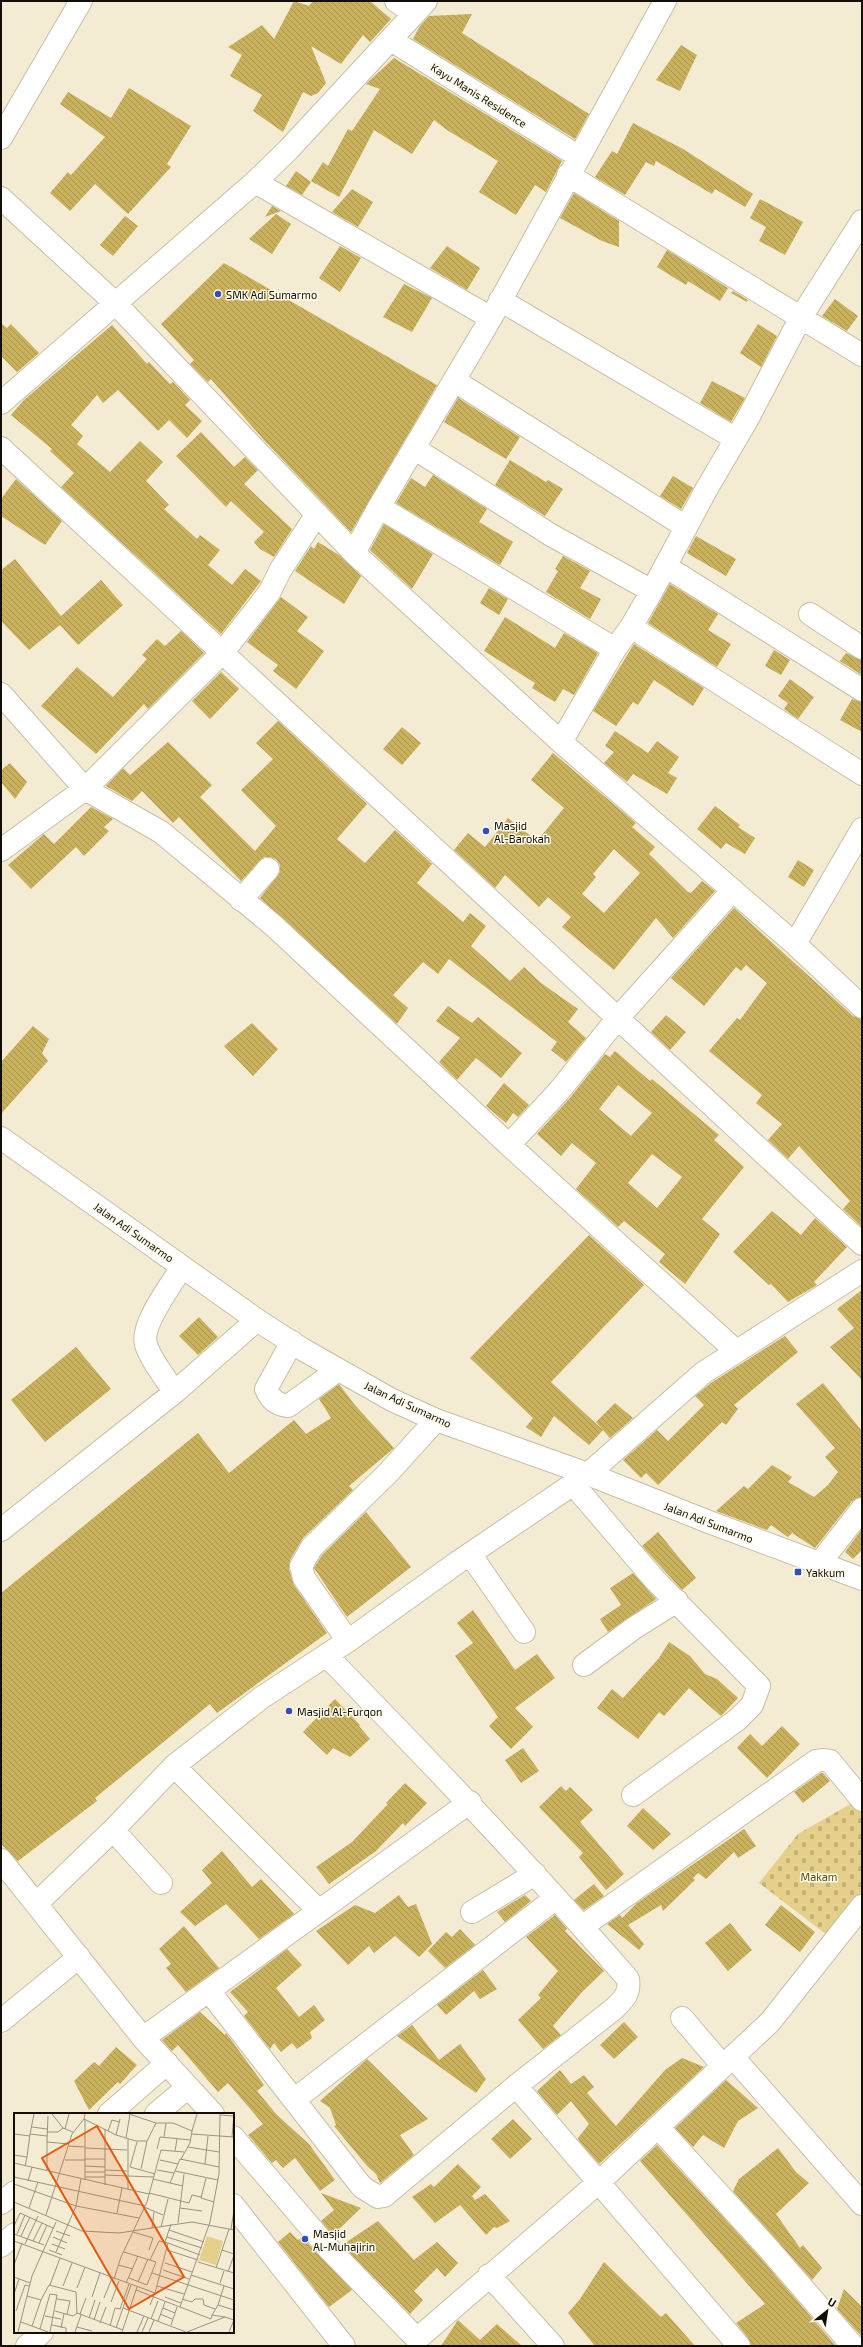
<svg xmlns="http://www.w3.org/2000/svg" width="863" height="2347" font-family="'Exo 2',sans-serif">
  <defs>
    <pattern id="cemetery-stones" width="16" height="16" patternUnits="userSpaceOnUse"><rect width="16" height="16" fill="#e4d08b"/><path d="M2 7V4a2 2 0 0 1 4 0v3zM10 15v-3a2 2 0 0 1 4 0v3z" fill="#c3b176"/></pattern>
    <pattern id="building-back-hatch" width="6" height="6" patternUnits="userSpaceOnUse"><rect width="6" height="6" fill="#c8b05c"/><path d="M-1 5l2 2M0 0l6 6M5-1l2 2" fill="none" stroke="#ab964e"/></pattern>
  </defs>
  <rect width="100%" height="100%" fill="#f4ecd2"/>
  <path fill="url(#cemetery-stones)" d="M854 1802 862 1810V1896L827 1935 759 1883 798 1834Z"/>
  <path fill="url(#building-back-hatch)" fill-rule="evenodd" d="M294 1 309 6 313 1H370L391 19 370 42 363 35 341 64 311 46 326 83 318 93 311 96 303 92 283 132 253 111 262 95 230 76 242 55 228 47 262 25 274 39Z
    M472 14 462 33 589 114 575 139 413 39 420 26 429 16Z
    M681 45 697 55 680 91 656 80Z
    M394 58 562 161 546 192 535 185 516 215 479 192 498 161 447 130 434 120 412 154 374 130 339 197 311 181 323 162 328 166 348 129 352 131 380 89 366 84Z
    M129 88 191 126 167 164 171 167 128 214 95 184 70 211 50 193 68 172 71 175 105 137 60 104 68 92 111 118Z
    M633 123 683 149 753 194 745 207 715 189 712 194 656 161 654 166 646 162 625 195 595 177 612 151 617 154Z
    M296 171 311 182 302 195 286 186Z
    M352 189 373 202 358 227 332 212Z
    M574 193 619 221V247L602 241 560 218Z
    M760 199 803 222 785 255 759 241 766 227 750 218Z
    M272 206 281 211 265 217Z
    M276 214 291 224 272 254 249 239Z
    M125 216 138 226 113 256 100 245Z
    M340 246 361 258 340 292 319 278Z
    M447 246 480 268 467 290 430 268Z
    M667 250 728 288 720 301 688 281 686 285 657 267Z
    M224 263 437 385 351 532 263 439 211 379 208 382 190 364 194 360 161 324Z
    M404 284 432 298 412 332 383 317Z
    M733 291 748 300 747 302 731 293Z
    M835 299 858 316 847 331 822 316Z
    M1 323 7 328 11 324 39 353 17 372 1 356Z
    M758 324 777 336 761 367 740 353Z
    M112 325 147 364 149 362 170 384 173 382 190 400 185 405 202 421 187 438 169 420 158 431 118 390 103 403 97 395 71 425 83 436 77 444 110 472 140 441 163 462 146 481 169 505 164 509 197 539 200 535 220 550 208 565 232 585 245 569 261 581 221 634 61 487 74 473 50 451 52 449 11 415 24 400Z
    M712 381 745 398 731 422 700 403Z
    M458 398 520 437 506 459 444 422Z
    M201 432 234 467 245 457 258 470 244 484 292 529 274 557 260 549 254 542 264 532 231 501 226 507 176 456Z
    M510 460 546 482 548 480 563 489 545 516 495 485Z
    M433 475 487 509 479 522 513 542 500 565 396 503 411 478 425 487Z
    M673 476 693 488 681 509 660 496Z
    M16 479 62 521 45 545 1 516V499Z
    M384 524 433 554 412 589 370 550Z
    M696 536 736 559 726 576 687 553Z
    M318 542 339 555 361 576 344 604 295 571 311 546 314 549Z
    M563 556 590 571 580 588 601 599 590 619 546 592 558 571 555 569Z
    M15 559 61 616 101 580 123 605 78 645 60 625 29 650 1 621V570Z
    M670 584 718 614 708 630 731 644 717 667 648 623Z
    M489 588 508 599 499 615 480 603Z
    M281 597 308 617 297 631 324 651 296 689 273 671 278 665 247 642Z
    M505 617 555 648 564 633 598 653 574 695 563 689 555 702 532 688 535 683 484 651Z
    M181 631 204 653 148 709 144 704 96 754 41 706 77 667 113 697 147 659 142 655 157 639 165 646Z
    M634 644 704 688 693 706 654 680 638 705 633 702 616 726 593 711Z
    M774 650 790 660 781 675 765 666Z
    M846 653 862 660V675L840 661Z
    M221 672 239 689 210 719 192 701Z
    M790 679 814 697 798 719 784 709 788 703 778 696Z
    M852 699 862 702V732L840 720Z
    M278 721 367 804 337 839 365 863 395 830 432 864 417 883 463 922 470 913 486 926 471 946 510 981 524 967 541 983 578 1009 568 1022 586 1038 566 1062 551 1050 557 1042 449 959 438 974 423 962 393 995 408 1008 397 1024 260 898 280 872V865L276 859 270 857H264L241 881 179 817 173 823 142 791 132 801 106 786 123 768 130 775 168 742 212 785 200 797 255 851 276 826 241 790 273 759 256 743Z
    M402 727 421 743 402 765 383 749Z
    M615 731 648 753 657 741 679 757 668 773 677 778 667 794 633 774 627 782 604 763 614 752 605 746Z
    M553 753 636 823 632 827 655 847 649 854 688 892 691 893 702 881 715 891 673 938 656 918 614 970 562 927 571 917 548 897 539 907 505 875 495 888 454 850 468 833 485 847 508 818 537 841 564 808 531 780ZM614 849 640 873 604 913 582 894 596 877 593 874Z
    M10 763 27 782 15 799 1 782V770Z
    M715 806 740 825 738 827 755 838 745 854 726 843 721 849 697 829Z
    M91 807 113 819 104 827 109 831 84 856 76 847 31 889 8 865 44 834 54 844Z
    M798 860 814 870 804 887 788 877Z
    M734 908 853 1016 862 1019V1227L843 1209 850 1201 799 1146 788 1159 768 1140 782 1124 756 1103 762 1095 709 1051 737 1018 740 1020 767 983 746 965 741 971 736 967 704 1006 671 978Z
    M448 1006 472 1023 478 1017 522 1053 501 1078 476 1058 457 1080 439 1062 460 1038 436 1021Z
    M666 1015 686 1032 670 1050 651 1032Z
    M252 1023 278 1049 253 1076 224 1046Z
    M33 1026 49 1039 42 1053 48 1061 1 1114V1062Z
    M615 1051 650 1081 652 1079 719 1135 714 1140 744 1167 702 1219 720 1234 685 1284 659 1262 665 1254 624 1221 618 1227 576 1189 596 1163 572 1143 561 1156 537 1134 569 1099 605 1054 610 1057ZM618 1085 652 1113 631 1136 599 1109ZM652 1154 682 1177 657 1208 628 1183Z
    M504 1083 529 1105 518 1117 513 1113 506 1123 486 1106Z
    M772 1211 801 1235 815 1218 847 1247 814 1282 817 1285 788 1302 771 1284 769 1285 733 1252Z
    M589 1235 644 1285 551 1382 603 1430 589 1445 554 1416 541 1437 526 1427 533 1418 470 1358Z
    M862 1290V1380L830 1347 854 1328 837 1309Z
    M199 1317 218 1337 198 1355 179 1336Z
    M785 1336 798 1352 734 1405 738 1409 726 1425 722 1422 658 1485 646 1473 641 1478 623 1460 657 1430 668 1441 704 1405 695 1396 711 1383Z
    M76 1347 111 1389 45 1442 11 1400Z
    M823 1383 862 1431V1497L852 1501 815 1548 792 1533 788 1537 771 1525 767 1530 716 1511 744 1486 748 1489 772 1465 792 1477 788 1482 814 1497 828 1485 838 1472 825 1457 835 1448 796 1404Z
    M339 1384 354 1404 394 1448 349 1486 353 1490 303 1538 290 1560 289 1569 294 1585 327 1633 217 1713 210 1704 95 1798 97 1801 18 1861 1 1844V1593L198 1433 229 1473 294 1420 306 1434 331 1418 319 1399Z
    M615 1403 633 1418 610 1438 596 1422Z
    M366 1512 411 1567 347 1617 314 1568 322 1555Z
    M862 1529V1550L853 1559 845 1552Z
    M658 1532 696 1578 682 1590 642 1546Z
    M633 1573 656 1599 608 1632 600 1619 621 1605 610 1588Z
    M473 1610 515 1670 537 1654 555 1678 515 1708 533 1727 511 1749 489 1726 498 1717 455 1656 473 1643 457 1623Z
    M669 1642 690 1656 705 1674 717 1679 738 1698 721 1716 689 1688 664 1716 659 1712 638 1739 597 1708 612 1689 623 1698 659 1658Z
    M335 1699 360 1725 359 1726 370 1739 350 1757 333 1748 327 1755 303 1732Z
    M782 1726 800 1744 767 1778 737 1748 750 1734 762 1746Z
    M523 1748 539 1771 521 1783 505 1760Z
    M821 1773H823L830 1781 803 1803 794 1792Z
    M405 1783 427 1803 405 1826 403 1823 376 1851 329 1884 316 1867 352 1842 388 1804 386 1803Z
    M561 1786 566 1791 570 1787 593 1810 580 1822 624 1874 606 1890 579 1857 583 1853 539 1807Z
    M643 1808 671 1834 653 1850 627 1826Z
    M744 1829 756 1846 738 1858 734 1852 706 1879 698 1873 693 1878 695 1880 663 1911 661 1905 628 1925 644 1944 639 1950 607 1924 620 1915 622 1918 637 1903Z
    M222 1851 252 1887 261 1879 294 1914 259 1939 226 1904 195 1926 180 1912 212 1883 202 1870Z
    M594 1884 604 1896 584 1910 574 1900Z
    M399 1895 408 1907 416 1904 432 1944 419 1957 395 1936 374 1953 369 1946 348 1965 316 1931 355 1905 375 1913Z
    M525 1895 531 1901 505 1922 497 1912Z
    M781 1905 815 1932 800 1952 765 1925Z
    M555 1915 567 1929 565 1931 604 1971 582 1992 553 2026 561 2035 543 2049 518 2020 541 1998 538 1995 558 1971 526 1937Z
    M730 1923 752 1950 728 1971 705 1943Z
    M184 1926 219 1968 186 1992 166 1968 171 1964 159 1949Z
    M460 1929 475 1945 445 1968 428 1951 446 1932 452 1937Z
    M287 1949 302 1965 276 1988 299 2017 314 2005 325 2020 310 2032 312 2038 297 2049 292 2043 281 2052 274 2043 270 2049 244 2016 248 2012 230 1992Z
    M483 1970 497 1989 480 1999 474 1991 446 2015 437 2005Z
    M200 2012 225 2035 226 2033 264 2085 257 2091 277 2115 309 2144 335 2180 320 2191 295 2158 283 2168 276 2160 272 2163 248 2135 263 2124 228 2083 218 2092 178 2045 172 2051 162 2040Z
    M624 2022 638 2037 614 2059 600 2045Z
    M412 2025 439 2060 460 2044 486 2079 476 2093 397 2036Z
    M116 2047 137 2065 120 2084 118 2082 89 2110 74 2081 94 2062 99 2066Z
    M682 2058 704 2067 599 2164 579 2141 578 2138 589 2124 571 2101 557 2115 537 2091 560 2070 571 2084 584 2075 594 2087 587 2093 616 2126 665 2070Z
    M367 2059 428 2119 400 2135 414 2155 380 2183 376 2174 367 2166 334 2126 336 2125 330 2108 320 2101Z
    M726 2080 758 2108 738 2121 724 2148 703 2135 693 2147 675 2128Z
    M513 2119 532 2139 510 2159 491 2139Z
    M657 2145 758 2255 836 2346H751L748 2338 736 2323 765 2304 640 2161Z
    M778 2148 796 2172 809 2183 776 2214 800 2248 803 2245 822 2268 812 2280 733 2191 739 2179Z
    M458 2164 481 2187 472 2196 475 2200 485 2194 510 2221 497 2228 494 2227 486 2235 460 2205 435 2223 412 2197 431 2184 434 2187Z
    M321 2193 361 2208 333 2235 321 2221 334 2210Z
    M378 2221 414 2260 437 2242 458 2263 445 2277 437 2268 414 2291 423 2300 410 2314 342 2245Z
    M290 2232 298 2240 302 2237 352 2290 329 2307 278 2242Z
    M604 2262 661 2317 666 2313 695 2346H595L568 2313 580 2299Z
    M844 2289 862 2307V2337L837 2309Z
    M458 2320 480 2340 497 2324 522 2346H441Z"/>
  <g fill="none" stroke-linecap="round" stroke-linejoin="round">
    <g stroke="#c6bfa6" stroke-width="24">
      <path id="minor" d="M396 1 414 13
        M391 40 568 150
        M1 138 81 1
        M568 175 862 355
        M255 182 491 318
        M1 198 115 303 354 553 561 742 795 944 862 1007
        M500 300 736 439
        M455 381 686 527
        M1 403 255 182 289 149 426 1
        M1 448 862 1244
        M415 449 551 535 652 591
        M379 507 615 649
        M317 514 281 569 269 593 223 652 85 789 161 832 274 926 509 1145 736 1351
        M354 553 379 507 491 318 665 1
        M665 566 862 690
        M810 614 862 648
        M631 627 862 774
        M1 694 85 789 1 850
        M561 742 615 649 631 627 652 591 706 490 747 420 801 317 862 221
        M241 900 268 869
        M795 944 862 829
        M509 1145 559 1091 617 1019 733 890
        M292 1342 266 1389C270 1399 277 1405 288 1406L338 1370
        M175 1392C168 1383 148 1355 146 1344 140 1325 172 1284 182 1267
        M573 1484 655 1580 759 1686 752 1705 737 1720 633 1795
        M1 1530 175 1392 257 1320
        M470 1554 524 1632
        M819 1564 862 1509
        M348 1641 304 1578 301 1566 312 1547 388 1473 436 1420
        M584 1665 634 1628 677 1601
        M174 1766 319 1911
        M113 1830 161 1883
        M1 1860 143 2038 213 2114
        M37 1903 113 1830 174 1766 261 1698 348 1641 458 1562 588 1474 703 1373 862 1271
        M472 1912 535 1874
        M583 1926 816 1761 823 1760 830 1761 862 1800
        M209 1991 362 2187 378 2197 384 2196 516 2086 615 2008C625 1998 630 1993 628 1979 531 1867 429 1761 326 1655
        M682 2018 723 2066
        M1 2021 79 1957
        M143 2038 470 1802
        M733 2057 862 2204
        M516 2086 739 2346
        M295 2099 556 1898
        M109 2114 167 2063
        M156 2114 188 2087
        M658 2127 767 2247 853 2346
        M233 2137 329 2249 417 2339 599 2182 770 2022 862 1906
        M1 2203 15 2192
        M233 2205 344 2346
        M1 2246 15 2234
        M489 2275 553 2346
        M27 2346 42 2332"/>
    </g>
    <g stroke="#c6bfa6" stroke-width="24">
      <path id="major" d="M1 1138 257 1320 302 1349 392 1400 436 1420 588 1474 709 1522 862 1579"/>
    </g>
    <use href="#minor" stroke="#fff" stroke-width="22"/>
    <use href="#major" stroke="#fff" stroke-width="22"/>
  </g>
  <g fill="#324bbd" stroke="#fefaea" stroke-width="1.5">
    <circle cx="218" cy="294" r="4"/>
    <circle cx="486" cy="831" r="4"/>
    <rect x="794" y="1568" width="8" height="8" rx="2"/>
    <circle cx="289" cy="1711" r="4"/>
    <circle cx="305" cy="2239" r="4"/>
  </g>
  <g text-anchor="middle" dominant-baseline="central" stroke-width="3" stroke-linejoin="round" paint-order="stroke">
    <g font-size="11" fill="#100e06" stroke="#fefaea">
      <text transform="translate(479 95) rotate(32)">Kayu Manis Residence</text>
      <text transform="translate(134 1232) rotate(35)">Jalan Adi Sumarmo</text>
      <text transform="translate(408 1404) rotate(25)">Jalan Adi Sumarmo</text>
      <text transform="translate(709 1522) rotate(21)">Jalan Adi Sumarmo</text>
    </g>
    <g font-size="11" fill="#100e06" stroke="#fefaea" text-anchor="start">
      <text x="226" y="294">SMK Adi Sumarmo</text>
      <text x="494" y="825">Masjid<tspan x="494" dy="13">Al-Barokah</tspan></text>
      <text x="806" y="1572">Yakkum</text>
      <text x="297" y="1711">Masjid Al-Furqon</text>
      <text x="313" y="2233">Masjid<tspan x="313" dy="13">Al-Muhajirin</tspan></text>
    </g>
    <g font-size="11" fill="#5e4e0a" stroke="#fefaea">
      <text x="819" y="1876">Makam</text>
    </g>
  </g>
  <g transform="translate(14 2113)">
    <rect width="220" height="220" fill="#f4ecd2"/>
    <path d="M193 123 209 128 202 152 185 147Z" fill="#e4d08b"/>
    <path fill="none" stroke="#999380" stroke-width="1" d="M38 1 49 15 59 19M115 1 142 10M206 2 220 3M34 3 33 29 55 31M70 6 102 22 122 28H133L127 56M18 14 33 16M51 16 55 1M94 18 98 7 105 9M178 18 183 1M33 19H44L49 15M0 21 16 23M16 21 20 1M178 21 220 24M102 22 106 6M150 24 152 10M218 24 220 1M112 25 116 1M133 28 142 10H159L178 18 176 30 167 46M123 29 116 54 141 61M54 33 70 34M174 34 205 39M71 35 113 37M143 36 146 24 177 27M147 37 170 39M161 38 163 26M0 42 13 44 11 53M13 44 16 21 33 23M71 46H91M51 47H71M146 47 164 51M0 50 135 81M191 51 194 23M71 53 91 54M33 57V29M91 57 113 58M143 57 160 60M161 58 204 67M71 59H91M91 62 114 63M114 63 140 64M0 64 131 93M71 64H91M192 65 187 85 200 89M67 66 62 93 125 105M139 66 156 70 166 46 205 54M71 67V6M14 68 18 54M156 70 169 73M0 71 62 93 42 139M91 72V16M114 76V26M135 80 175 90 178 82 187 84M0 89 68 118 105 120 178 109 220 117M130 94 149 102M15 95 24 69M166 95 188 98M103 100 108 75M32 102 58 21 70 6 71 1M164 110 170 61M0 113 6 100 39 115M147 114 154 86M138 115 140 99M217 116 220 97M155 117 190 129M42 118 56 123M119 119 139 125 135 137M0 121 30 132M3 121 11 102M7 123 16 104M39 124 53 130M153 124 188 135M0 128 141 180 154 130 145 128 136 147M19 128 28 110M151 129 157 111M25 130 33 112M154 130 186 142M11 131 24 103M38 131 51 136M35 137 48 142M153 137 184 147M208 137 220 141M110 139 142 149 133 172 115 165M184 149 220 160M151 150 178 159M0 152 8 130M104 152 119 156M202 155 215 116M149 157 175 166M214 159 220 142M138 160 220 187M177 162 220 176M0 164 16 170M100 166 107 144 133 89 147 37M124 169 134 146M112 170 124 143M206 170 210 158M36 172 46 145M49 173 58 150M143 173 170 181M63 175 71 154M122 177 197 206 198 202 211 204M0 181 5 166M13 183 27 187 35 172 62 179 63 200 59 203 41 198M78 184 86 160M151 184 167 190M90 185 98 165M43 186 56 188 53 201M168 186 178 189 181 186H189L190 192 201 196M97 189 105 168M136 192 141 180M204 192 210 173M166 194 196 109 205 61 206 1M109 195 172 219M149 195 161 200M106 196 115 171M2 198 11 172 15 173M63 200 109 217M66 201 72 185M146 201 158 206M198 202 204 192 220 197M31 203 47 206M75 205 81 187M137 206 144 188M80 207 86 189M144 208 151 189M7 209 34 219M86 210 92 194M38 212 52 215V219M157 212 163 194M18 213 27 187M96 213 101 195 107 196M63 214 78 218M47 215 50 201M102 215 117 172M26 216 36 181 43 182 36 219M4 219 18 163 42 109M61 219 67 202M108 219 123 174M123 219 130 203M128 219 134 205M135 219 140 207M173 219 211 204 220 207M215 219 220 207"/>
    <path fill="#e8590c" fill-opacity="0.15" stroke="#e8590c" stroke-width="2" d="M83 13 170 164 115 196 28 45Z"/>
    <rect width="220" height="220" fill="none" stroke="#100e06" stroke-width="2"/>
  </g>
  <rect width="863" height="2347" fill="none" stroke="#100e06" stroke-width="4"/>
  <g transform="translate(827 2311) rotate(30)" stroke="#fefaea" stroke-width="3" paint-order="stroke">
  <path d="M0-3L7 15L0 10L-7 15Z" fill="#100e06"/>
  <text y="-6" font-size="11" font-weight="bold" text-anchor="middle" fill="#100e06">U</text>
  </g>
</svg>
